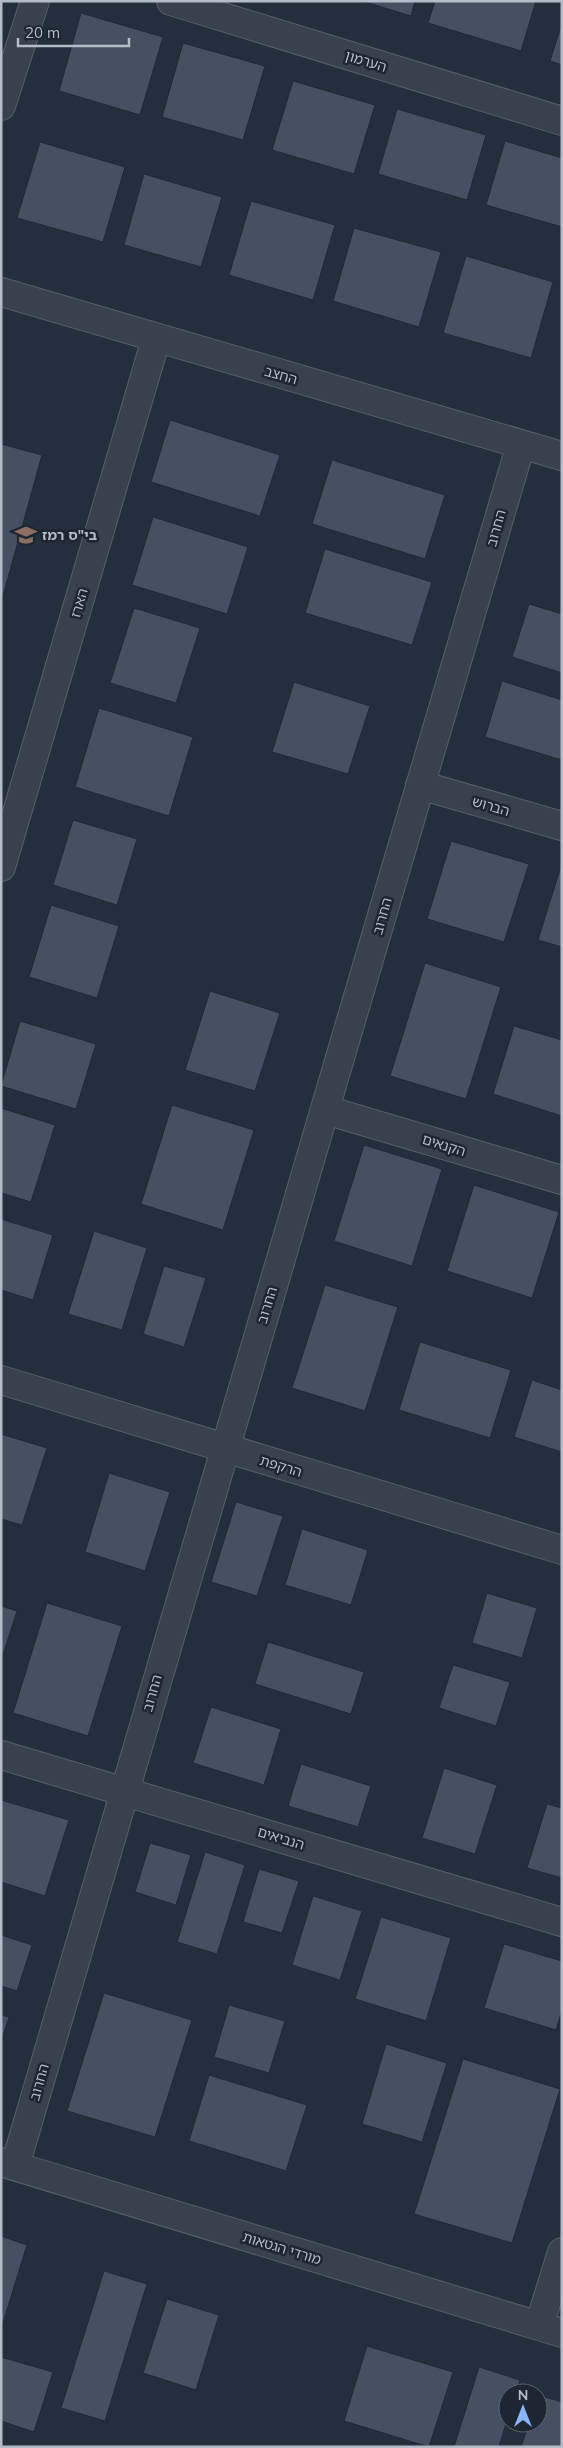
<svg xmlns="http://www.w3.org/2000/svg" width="563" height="2448" font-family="Mulish,'Noto Sans Hebrew',sans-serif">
  <rect width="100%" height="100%" fill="#242f3e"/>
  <path fill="#455162" stroke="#1f2835" d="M362 1H415L411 16Z
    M435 1H536L521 51 428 23Z
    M81 13 163 37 140 115 59 91Z
    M562 23V65L550 61Z
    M183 43 265 66 243 140 162 117Z
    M293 81 375 105 354 174 272 150Z
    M397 109 486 135 467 200 378 174Z
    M505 141 562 158V227L486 205Z
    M40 142 125 167 103 242 17 218Z
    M144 174 222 197 201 267 124 245Z
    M251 201 335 225 313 300 229 275Z
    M354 228 441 252 419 327 333 301Z
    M466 256 553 282 531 358 443 333Z
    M170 420 280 455 260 516 151 482Z
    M1 444 42 455 1 603Z
    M332 460 445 495 425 559 312 524Z
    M153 517 248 547 227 614 132 585Z
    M325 549 432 582 412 645 305 613Z
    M529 604 562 614V673L512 657Z
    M134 608 200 628 176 703 110 683Z
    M502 681 562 700V760L485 737Z
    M294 682 370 706 348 774 272 752Z
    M99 708 193 737 169 816 75 787Z
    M73 820 137 839 117 905 53 885Z
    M451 841 529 864 504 942 427 919Z
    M561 866H562V947L538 940Z
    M51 905 119 926 97 998 29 977Z
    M425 963 501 987 466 1099 390 1076Z
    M210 991 280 1013 255 1091 185 1070Z
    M20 1021 96 1044 76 1109 1 1086Z
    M514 1026 562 1040V1116L493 1094Z
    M172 1105 254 1130 223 1230 141 1204Z
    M1 1108 55 1125 31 1202 1 1193Z
    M364 1145 442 1169 412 1266 334 1241Z
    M474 1185 559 1212 532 1298 447 1271Z
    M1 1219 53 1235 33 1300 1 1290Z
    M94 1231 147 1248 122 1330 68 1314Z
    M164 1266 206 1278 184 1347 143 1334Z
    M325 1285 398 1307 365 1411 292 1388Z
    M420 1342 511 1370 490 1438 399 1410Z
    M532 1380 562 1390V1452L514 1437Z
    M1 1434 47 1448 22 1525 1 1519Z
    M109 1473 170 1492 145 1571 85 1552Z
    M236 1502 283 1516 257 1596 211 1582Z
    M302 1529 368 1550 351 1605 285 1585Z
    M487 1593 537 1608 522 1658 472 1643Z
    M47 1603 122 1626 88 1736 13 1713Z
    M1 1606 17 1611 1 1661Z
    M268 1642 364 1672 351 1714 255 1684Z
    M453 1665 510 1682 496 1726 439 1708Z
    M211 1707 281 1729 264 1785 193 1763Z
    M301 1764 371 1786 358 1827 288 1806Z
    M444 1768 497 1785 475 1854 422 1838Z
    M1 1800 69 1820 45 1896 1 1882Z
    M547 1804 562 1808V1878L527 1868Z
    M150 1843 191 1855 176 1905 135 1892Z
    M205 1852 245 1865 217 1954 177 1942Z
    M259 1869 299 1881 282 1933 243 1922Z
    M313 1896 362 1911 340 1980 292 1965Z
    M381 1917 451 1938 426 2021 355 1999Z
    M1 1935 32 1945 17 1991 1 1986Z
    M504 1944 562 1961V2010L556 2030 484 2008Z
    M104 1993 192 2020 155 2137 67 2111Z
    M229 2005 285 2021 269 2073 214 2057Z
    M1 2015 9 2017 1 2042Z
    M386 2044 447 2063 422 2142 362 2124Z
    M463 2059 560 2089 512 2243 414 2214Z
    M209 2075 307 2105 286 2171 189 2141Z
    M1 2236 27 2245 2 2326H1Z
    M104 2271 147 2284 105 2421 61 2408Z
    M167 2299 219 2315 196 2390 143 2373Z
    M367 2346 453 2372 429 2447 344 2421Z
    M1 2357 53 2372 34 2432 1 2421Z
    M479 2367 520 2380 516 2393H508V2417L499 2447H454Z
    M538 2395 562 2402V2447H521L529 2423H538Z"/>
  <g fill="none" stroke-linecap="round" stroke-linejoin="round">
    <g stroke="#565f6c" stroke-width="30">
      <path id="minor" d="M171 1 562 121
        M1 106 35 1
        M1 292 562 456
        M420 785 562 826
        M1 867 156 339
        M326 1110 562 1180
        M1 1380 562 1550
        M1 1755 562 1922
        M1 2162 562 2333
        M15 2166C182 1591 352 1018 521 444
        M539 2326 562 2252"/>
    </g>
    <use href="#minor" stroke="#38414e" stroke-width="28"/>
  </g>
  <defs>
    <g id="school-bare" transform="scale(1.725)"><path d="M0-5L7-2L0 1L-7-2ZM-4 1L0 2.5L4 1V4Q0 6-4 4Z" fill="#8d6e63" stroke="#1d2633" stroke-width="2.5" paint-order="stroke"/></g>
  </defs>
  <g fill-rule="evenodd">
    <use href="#school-bare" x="26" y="535"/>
  </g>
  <g text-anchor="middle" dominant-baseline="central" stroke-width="5" stroke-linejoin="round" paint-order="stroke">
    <g font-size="14" fill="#b4bcc9" stroke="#1d2633">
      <text transform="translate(366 61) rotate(17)">הערמון</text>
      <text transform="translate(281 375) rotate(16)">החצב</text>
      <text transform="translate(496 528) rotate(-74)">החרוב</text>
      <text transform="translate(79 603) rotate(-74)">הארז</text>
      <text transform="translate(491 806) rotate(16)">הברוש</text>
      <text transform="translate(382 916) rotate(-74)">החרוב</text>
      <text transform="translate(444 1145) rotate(17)">הקנאים</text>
      <text transform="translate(267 1305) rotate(-73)">החרוב</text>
      <text transform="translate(281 1466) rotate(17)">הרקפת</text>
      <text transform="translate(152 1693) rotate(-74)">החרוב</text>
      <text transform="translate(281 1838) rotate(17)">הנביאים</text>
      <text transform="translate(39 2082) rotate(-74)">החרוב</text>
      <text transform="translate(282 2248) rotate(17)">מורדי הגטאות</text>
    </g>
    <g font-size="14" font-weight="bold" fill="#b4bcc9" stroke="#1d2633" text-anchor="start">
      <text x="42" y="535">בי"ס רמז</text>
    </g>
  </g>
  <rect width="563" height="2448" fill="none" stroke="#b4bcc9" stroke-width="5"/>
  <g transform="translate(523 2408)"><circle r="24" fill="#1d2633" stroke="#59626f"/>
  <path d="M0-4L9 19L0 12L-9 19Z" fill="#8ab4f8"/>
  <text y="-8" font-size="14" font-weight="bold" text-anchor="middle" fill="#b4bcc9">N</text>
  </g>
  <path d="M18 38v8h111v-8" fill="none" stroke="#b4bcc9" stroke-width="2.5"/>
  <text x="25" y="38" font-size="15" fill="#b4bcc9" stroke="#1d2633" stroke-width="4" paint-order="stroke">20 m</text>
</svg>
